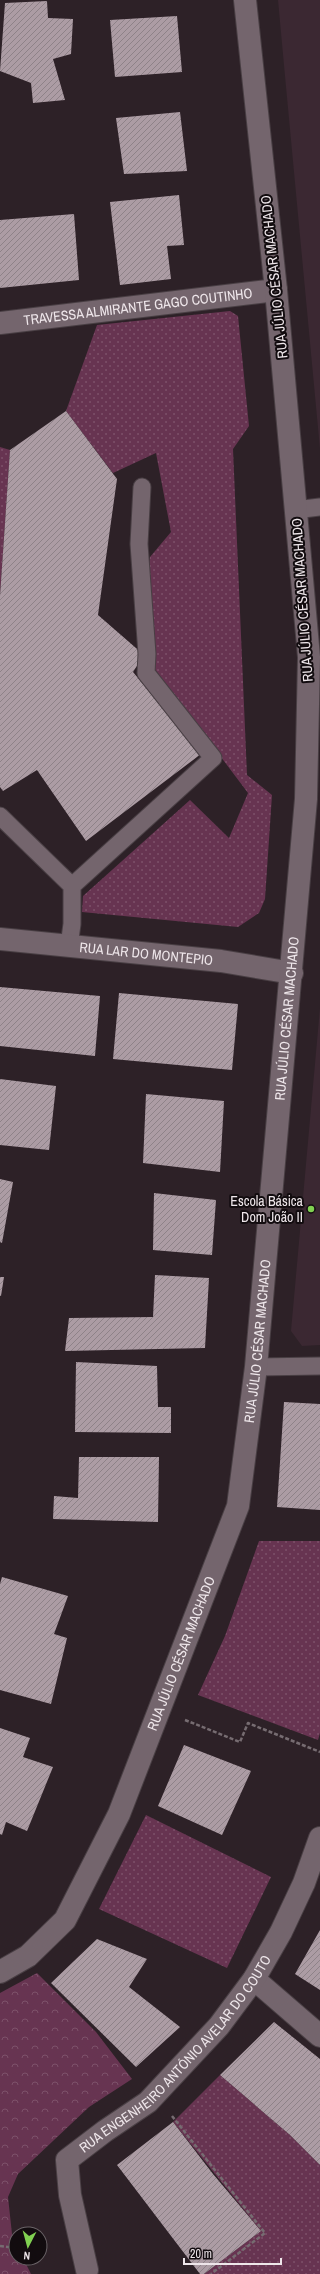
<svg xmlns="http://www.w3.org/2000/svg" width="320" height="2274" font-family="'Archivo Narrow',sans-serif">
  <defs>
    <pattern id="grass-dots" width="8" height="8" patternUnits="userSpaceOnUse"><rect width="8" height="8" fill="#673451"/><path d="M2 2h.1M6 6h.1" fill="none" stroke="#7d516a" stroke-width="1.8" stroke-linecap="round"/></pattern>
    <pattern id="park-crowns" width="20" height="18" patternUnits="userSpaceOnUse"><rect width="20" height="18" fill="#673451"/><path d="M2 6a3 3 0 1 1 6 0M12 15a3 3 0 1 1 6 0" fill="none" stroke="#7d516a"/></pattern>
    <pattern id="building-hatch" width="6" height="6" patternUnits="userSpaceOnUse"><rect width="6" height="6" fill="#ac9ca4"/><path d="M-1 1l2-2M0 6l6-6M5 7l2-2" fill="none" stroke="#8e8288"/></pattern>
  </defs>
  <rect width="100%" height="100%" fill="#2d2127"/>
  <path fill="#3b2832" d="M278 0H320V449L285 76Z
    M320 1008V1345L302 1346 291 1331Z"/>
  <path fill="url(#grass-dots)" d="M230 311 238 316 249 426 233 449 247 775 272 795 265 899 259 913 238 927 82 912 83 896 190 800 229 838 248 793 151 664 147 579 150 557 171 532 156 453 113 473 66 411 97 325Z
    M0 447 10 450 0 596Z
    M259 1541H320V1733L318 1740 198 1695 225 1636Z
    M146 1815 271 1877 227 1968 99 1909Z
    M220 2075 290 2135 320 2165V2274H204L261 2231 173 2122Z"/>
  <path fill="url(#park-crowns)" d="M37 1973 96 2032 132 2079 89 2107 18 2174 8 2197 12 2234 16 2243V2258H23L31 2274H0V1993Z"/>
  <path fill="url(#building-hatch)" d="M47 1 48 18 73 19 71 54 53 59 65 100 33 103 31 83 0 71 5 3Z
    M177 16 182 72 115 77 110 20Z
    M180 112 187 171 124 174 116 118Z
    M179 195 184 245 167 246 171 279 120 285 110 202Z
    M74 214 79 280 0 288V220Z
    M66 411 117 479 98 615 144 655 133 672 201 754 86 841 37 770 3 791 0 787V596L10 450Z
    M0 987 100 996 95 1056 0 1046Z
    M119 993 238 1004 232 1070 113 1059Z
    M0 1079 56 1086 49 1150 0 1145Z
    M146 1094 224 1101 220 1172 143 1163Z
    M0 1179 13 1182 2 1243 0 1242Z
    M154 1193 216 1200 212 1255 153 1250Z
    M155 1275 209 1278 205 1348 65 1351 69 1318 153 1317Z
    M0 1277H4L1 1296H0Z
    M76 1362 157 1366 158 1407H171V1433L75 1432Z
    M284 1402 320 1404V1510L277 1507Z
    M79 1457H159L158 1522 53 1519 54 1496 78 1498Z
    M2 1577 68 1596 54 1634 67 1638 51 1704 0 1690V1584Z
    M0 1728 30 1738 23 1757 53 1767 27 1831 6 1822 2 1835 0 1834Z
    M184 1745 251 1771 222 1835 158 1806Z
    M320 1930V1990L295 1974Z
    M97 1939 147 1959 129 1987 180 2027 136 2067 51 1983Z
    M274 2022 320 2059V2165L290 2135 220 2075Z
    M173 2122 213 2174 261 2231 204 2274H200L117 2165Z"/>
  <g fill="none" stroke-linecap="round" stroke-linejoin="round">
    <g stroke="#493f44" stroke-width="19">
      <path id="service" d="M295 510 320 507
        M0 816 72 886V924L69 946
        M72 886 213 758 146 673 147 654 139 544 142 487
        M256 1367 320 1366"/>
    </g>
    <g stroke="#493f44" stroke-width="24">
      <g id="minor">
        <path id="s1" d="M0 323 276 290"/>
        <path id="s2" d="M0 939 221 961 292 973"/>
        <path id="s3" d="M0 1972 28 1956 65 1920 119 1814 238 1506 256 1367 306 799 309 657 276 290 245 0"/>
        <path d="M254 1979 320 2036"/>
        <path id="s4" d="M87 2270 70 2195 67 2160 105 2131 148 2102 219 2026 254 1979 281 1932 304 1883 320 1838"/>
      </g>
    </g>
    <path stroke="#766c71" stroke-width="2.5" stroke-dasharray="4 2" stroke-linecap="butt" d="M185 1720 240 1742 248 1723 320 1752
      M172 2116 265 2233 211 2274
      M0 2246 16 2248"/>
    <use href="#service" stroke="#74656d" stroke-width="17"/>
    <use href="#minor" stroke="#74656d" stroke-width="22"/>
  </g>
  <circle fill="#80d051" stroke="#120c0f" stroke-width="1.5" cx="311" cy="1209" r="4"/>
  <g text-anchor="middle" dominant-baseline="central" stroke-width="4" stroke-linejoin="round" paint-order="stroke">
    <g font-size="14" fill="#eee6ea" stroke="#120c0f">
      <text transform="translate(274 277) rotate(-96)">RUA JÚLIO CÉSAR MACHADO</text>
      <text stroke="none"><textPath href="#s1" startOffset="139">TRAVESSA ALMIRANTE GAGO COUTINHO</textPath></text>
      <text transform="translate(302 600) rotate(-94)">RUA JÚLIO CÉSAR MACHADO</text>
      <text stroke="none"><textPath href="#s2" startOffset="147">RUA LAR DO MONTEPIO</textPath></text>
      <text stroke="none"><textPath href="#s3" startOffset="1023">RUA JÚLIO CÉSAR MACHADO</textPath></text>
      <text stroke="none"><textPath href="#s3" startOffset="699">RUA JÚLIO CÉSAR MACHADO</textPath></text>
      <text stroke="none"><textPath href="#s3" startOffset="375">RUA JÚLIO CÉSAR MACHADO</textPath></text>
      <text stroke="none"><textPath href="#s4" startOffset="265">RUA ENGENHEIRO ANTÓNIO AVELAR DO COUTO</textPath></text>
    </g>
    <g font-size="14" fill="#eee6ea" stroke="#120c0f" text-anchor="end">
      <text x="303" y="1201">Escola Básica<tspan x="303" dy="16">Dom João II</tspan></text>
    </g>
  </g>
  <g transform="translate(28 2246) rotate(186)"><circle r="19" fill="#120c0f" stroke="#6a6367"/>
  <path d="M0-3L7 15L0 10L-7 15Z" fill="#80d051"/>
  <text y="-6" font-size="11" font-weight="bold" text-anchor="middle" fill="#eee6ea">N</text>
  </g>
  <path d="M184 2258v6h97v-6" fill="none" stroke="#eee6ea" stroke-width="2"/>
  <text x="190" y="2258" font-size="12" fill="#eee6ea" stroke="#120c0f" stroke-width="3" paint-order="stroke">20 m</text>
</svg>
